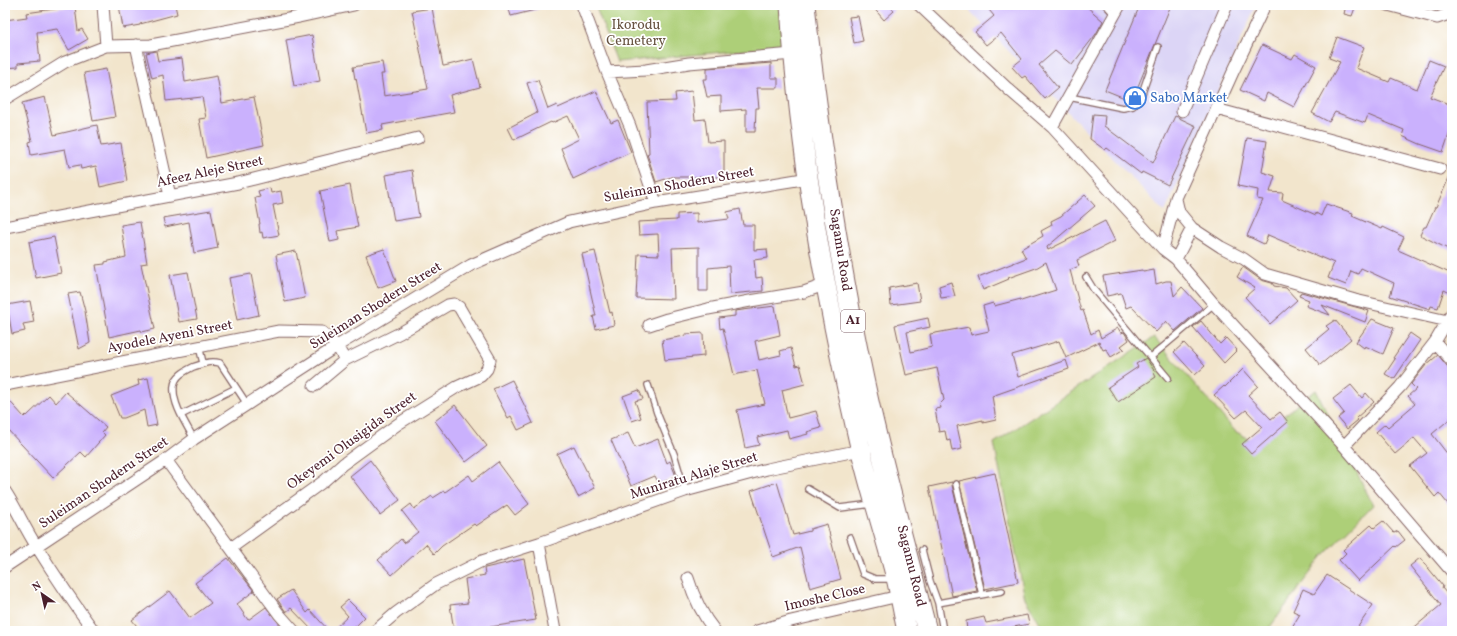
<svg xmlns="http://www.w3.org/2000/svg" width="1457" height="636" font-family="Vollkorn,serif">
  <rect width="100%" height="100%" fill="#fff"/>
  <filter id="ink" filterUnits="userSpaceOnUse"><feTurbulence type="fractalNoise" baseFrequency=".025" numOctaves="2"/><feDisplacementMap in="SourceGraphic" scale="8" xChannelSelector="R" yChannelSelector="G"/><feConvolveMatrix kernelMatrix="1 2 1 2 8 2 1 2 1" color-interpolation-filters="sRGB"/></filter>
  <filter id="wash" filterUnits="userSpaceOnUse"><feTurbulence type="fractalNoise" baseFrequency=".012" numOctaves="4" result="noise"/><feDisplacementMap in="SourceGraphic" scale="16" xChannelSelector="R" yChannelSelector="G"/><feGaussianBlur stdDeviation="0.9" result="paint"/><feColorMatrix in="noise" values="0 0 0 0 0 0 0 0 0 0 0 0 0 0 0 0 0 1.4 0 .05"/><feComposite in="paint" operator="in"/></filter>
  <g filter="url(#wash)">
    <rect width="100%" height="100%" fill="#f2e5cc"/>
    <path fill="#dcd5f6" d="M964 5H1256L1165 212Z"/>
    <path fill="#adcf78" stroke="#7c7752" d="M595 5H782L787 46 617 62Z
      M1154 337 1235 431 1252 441 1316 390 1373 505 1321 558 1267 631H1045L1025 599 994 443Z"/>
    <g id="blocks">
      <path fill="#cab1fd" d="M119 5H175L177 14 140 24V25L123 28Z
        M513 5H539V9L511 16 508 6Z
        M871 5H889L894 11 884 20Z
        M985 5H1085L1103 21 1096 34 1072 65 1055 51 1039 65 1058 88 1045 99 1025 76 1022 78 1012 67 1022 59 1001 33 986 45 975 32 994 16Z
        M1140 5H1171L1132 101 1105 90Z
        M1346 5H1356L1352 16 1344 14Z
        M75 6 78 31 82 29 88 39 69 50 57 29 37 32 40 61 18 63V67L5 68V20L27 17 26 13Z
        M432 8 443 66H444L473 59 480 87 450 95 454 112 382 125 383 130 366 133 356 78 355 79 353 67 382 62 384 74H381L384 96 428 89 412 11Z
        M858 16 863 41 854 43 849 17Z
        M312 35 320 81 294 86 286 40Z
        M1337 37 1364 47 1356 68 1389 82 1391 78 1417 89 1429 60 1444 66 1430 97 1452 105V126L1443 152 1420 144 1402 136 1404 130 1368 115 1365 123 1335 112 1329 122 1312 113 1340 62 1329 58Z
        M1262 45 1292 59 1295 54 1316 66 1294 107 1267 93 1264 101 1240 90Z
        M156 51 158 61 182 58 185 82 217 76 222 103 254 97 264 145 206 158 199 119 206 118 202 97 166 101 163 75 152 78 146 53Z
        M771 63V78H778V88H757L759 108H756L755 132H746V109L721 111V96L707 97 703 79H707V68Z
        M106 69 115 117 93 121 84 73Z
        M538 80 548 109 557 105 558 108 596 91 611 123 618 120 631 152 573 179 561 148 579 139 568 116 552 123 551 122 514 140 508 128 537 113 527 83Z
        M692 91 695 120 705 119 708 142 724 141V177H672L656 182 647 154 649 153 647 102 676 101 675 93Z
        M45 97 54 135 97 125 101 146 121 143 127 181 100 187 96 166 81 169 80 165 69 167 65 149 31 155 29 142 32 141 22 103Z
        M1093 114 1105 115 1104 126 1153 163 1175 116 1196 126 1168 185 1142 172 1141 174 1107 148 1105 150 1090 139Z
        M1247 138 1267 141 1262 172 1275 176 1270 192 1283 193 1282 200 1316 215V213L1321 216 1326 204 1353 213 1352 216 1382 229 1383 227 1404 237 1398 250 1452 274V294L1444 290 1438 308 1431 306 1430 309 1390 296 1394 283 1361 268 1358 274 1351 271 1346 285 1328 278 1334 263 1268 235 1264 244 1247 236 1263 200 1257 199 1258 190 1238 186Z
        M412 170 419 217 394 221 386 175Z
        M1452 171V251L1420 235 1424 227H1426L1435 207H1436Z
        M350 185 358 227 337 231 339 240 330 242 320 191Z
        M270 188 271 193 281 191 283 203 273 205 279 235 263 238 262 232 260 233 259 224H260L255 198 260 197 258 191Z
        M1085 195 1095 206 1047 247 1048 250 1105 221 1115 241 1077 260 1079 266 1070 270 1081 311 1083 310 1091 334 1098 330 1101 338 1118 328 1121 333 1124 332 1129 340 1121 346 1124 349 1111 357 1106 349 1103 350 1099 342 1066 358 1059 341 1012 355 1018 377 1066 360 1069 369 992 396 996 420 983 423V420L957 426 962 449 952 451 950 440 947 441 945 431 939 432 935 409 941 408 940 404 944 400 937 368 906 375 895 325 928 318 930 327 907 332 911 352 932 347 930 334 969 327 971 335 989 331 983 306 993 303 994 306 1021 299V301L1056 290 1046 262 1036 268 1008 278 1009 279 983 290 978 277 1026 258 1021 249 1043 236 1041 231 1052 225 1051 221 1061 216Z
        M740 209 743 225H754V250L767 249 768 258 754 260 756 278 762 277 763 291 730 294 729 266 708 268V291H699V247L672 248 674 299 636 298 638 254 659 255 658 234 639 235 638 222 677 220V214L697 213V223L729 219 727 212Z
        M211 210 218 248 194 253 189 222 165 227 163 218Z
        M140 222 147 263 141 264 155 329 142 332 141 330 109 337 96 265 105 264V262L126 257 121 225Z
        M54 237 61 273 36 278 29 242Z
        M384 249 396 281 378 288 366 255Z
        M296 251 305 298 285 302 276 255Z
        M595 251 610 313 612 312 614 325 596 329 593 316H596L582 254Z
        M1243 267 1261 280 1272 283 1274 286 1286 288 1297 300 1270 324 1245 297 1255 288 1237 277Z
        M1142 270 1143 272 1154 270 1156 284 1166 281H1171L1174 296 1182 287 1202 308 1175 331 1166 321 1156 332 1131 306 1126 308 1121 293 1107 296 1103 276Z
        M188 272 197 319 179 322 170 275Z
        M251 274 259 315 237 320 229 278Z
        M951 282 955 296 941 298 939 286Z
        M917 283 920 301 891 305 889 288Z
        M80 292 85 311 90 343 79 349 68 294Z
        M1301 292 1363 309 1369 311 1365 322 1322 305 1330 315 1306 306 1309 300 1299 296Z
        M30 301 34 322 23 324 25 331 12 334 7 305Z
        M775 306 780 335 755 341 759 360 781 355 780 351 791 348 796 366 800 365 805 384 782 390 788 418 816 411 821 428 807 432 808 434 789 439 787 430 757 437 759 445 745 448 737 410 765 404 757 370 734 375 723 328 720 329 719 318 735 316V311Z
        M1372 319 1394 328 1383 354 1365 346 1364 348 1356 342Z
        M1335 320 1351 339 1320 365 1306 348 1329 329 1326 326Z
        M1201 321 1220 344 1226 338 1237 350 1224 363 1193 327Z
        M703 333 704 356 665 360 662 340 685 336V334Z
        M1410 333 1420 340 1394 379 1385 374 1395 359 1393 358Z
        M1184 343 1205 366 1195 375 1174 352Z
        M1438 355 1452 372V417L1432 434 1452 460V509L1439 493 1435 497 1410 466 1427 453 1414 438 1395 454 1376 432 1385 424 1388 427 1415 404 1408 396 1416 389 1411 384 1426 365Z
        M1146 358 1155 372 1154 373 1156 377 1118 402 1108 387 1138 367 1136 364Z
        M1243 369 1258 386 1248 395 1271 419 1280 412 1288 422 1251 454 1242 444 1262 427 1246 410 1236 418 1214 395 1224 386 1225 387Z
        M148 378 157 425 147 427 144 410 124 418H120L111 396 139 385 138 380Z
        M512 380 533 423 518 430 511 416 508 418 493 389Z
        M1351 385 1362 398 1366 393 1374 402 1356 418 1358 420 1347 429 1338 418 1344 413 1333 399Z
        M639 390 643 399 635 401 641 418 632 421 623 396Z
        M66 392 106 427 102 432 105 435 86 457 81 452 53 478 5 427V396L24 417 26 415 27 416 49 395 56 403Z
        M455 405 487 446 466 462 435 421Z
        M628 433 635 448 658 439 667 463 670 461 676 476 659 484 655 476 631 486 611 440Z
        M574 446 595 488 578 497 557 454Z
        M370 460 400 500 380 515 350 476Z
        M498 462 529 504 515 515 507 505 476 526 474 524 442 546 434 554 426 544 392 575 378 560 401 539 404 543 418 532 402 511 411 504 414 509 432 496 433 498 444 491 445 492 469 475 473 481Z
        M995 473 1018 582 985 589 959 481Z
        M777 482 793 535 810 531V529L827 524 841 579 810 588 800 547 773 557 751 491Z
        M952 482V485L977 591 952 596 929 487Z
        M1383 521 1394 533 1398 531 1405 540 1396 547 1395 546 1358 581 1339 560 1346 553 1343 550 1371 525 1374 528Z
        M228 558 254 591 237 604 248 620 266 607 285 631H141L132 620 170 591 190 618 211 603 195 583Z
        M1420 558 1443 586 1442 588 1452 600V631H1410L1441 605 1410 566Z
        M524 559 536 620 490 627 491 631H454L450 605 468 603 465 579 485 575 484 568H485Z
        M1327 575 1373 605 1355 631H1297L1292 627 1300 614 1293 611 1303 589 1314 594Z
        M291 590 307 613 310 610 329 631H313L291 608 286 612 277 599Z
        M348 600 365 617 351 631H332L348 616 340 607Z
        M1027 615 1029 624 993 631H967L966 621 984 617 986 623Z"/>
    </g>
  </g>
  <g filter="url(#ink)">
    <use href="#blocks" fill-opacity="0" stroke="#856463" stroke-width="1"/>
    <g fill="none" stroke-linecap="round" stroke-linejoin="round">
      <g stroke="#856463" stroke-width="8">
        <path id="service" d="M1106 5 1115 15
          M1069 97 1123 108 1133 106 1140 99 1158 47
          M1086 277 1094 290 1168 378
          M199 346 203 363
          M1151 357 1214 304
          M648 385 657 413 674 454 685 491
          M181 415 236 388
          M194 439C186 424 172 404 174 386 175 376 185 371 193 367 203 364 210 360 220 363L247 404
          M956 484 982 594
          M808 489 840 508 872 504
          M850 537 863 574 875 579H894
          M922 550 930 581 938 603 943 631
          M938 603 1002 591"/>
      </g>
      <g stroke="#856463" stroke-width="13">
        <path id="minor" d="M103 5 106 46
          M582 5 607 72 630 126 656 203
          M919 5 1007 88 1052 127 1163 249 1176 259 1214 304 1344 446 1452 572
          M1388 5 1437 18 1452 13
          M136 45 170 196
          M607 72 646 70 689 63 793 54
          M5 99 65 62 106 46 151 45 299 17 354 5
          M1216 109 1440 169
          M1182 111 1227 5
          M1052 127 1120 5
          M1176 199 1179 212 1192 228
          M5 227 238 183 418 138
          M1163 249 1176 198 1233 72 1265 5
          M1176 259 1192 228 1221 247 1244 259 1265 274 1355 300 1452 322
          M649 325 667 319 708 309 750 301 804 292 827 284
          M1435 342 1452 361
          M5 385 279 331 322 332 337 346 345 360 400 333 448 305 454 304 459 307 490 360 487 369 481 376 457 387 398 424 343 464 324 481 231 548
          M314 386 345 360
          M1344 446 1400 387 1435 342 1452 313
          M166 460 279 614 294 631
          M5 491C17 509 25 529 37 547 55 576 74 604 94 631
          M539 543 555 631
          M5 567 166 460 194 439 337 346 471 265 569 222 656 203 809 178
          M688 578C694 598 702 615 715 631
          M375 631 396 613 436 584 482 561 539 543 685 491 767 469 866 449
          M757 631 791 621 899 596"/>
      </g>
      <g stroke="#856463" stroke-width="21">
        <path id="trunk" d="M790 5C799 155 827 305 861 451 871 494 885 535 896 578 900 595 903 613 907 631
          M805 5C819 130 838 256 864 379 882 464 906 547 927 631"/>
      </g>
      <use href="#service" stroke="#fff" stroke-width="5.5"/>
      <use href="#minor" stroke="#fff" stroke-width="11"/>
      <use href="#trunk" stroke="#fff" stroke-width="19"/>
    </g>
  </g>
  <defs>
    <g id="shop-ring" transform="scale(1.15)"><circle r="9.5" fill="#fff" stroke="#3f7fe0" stroke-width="1.5"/><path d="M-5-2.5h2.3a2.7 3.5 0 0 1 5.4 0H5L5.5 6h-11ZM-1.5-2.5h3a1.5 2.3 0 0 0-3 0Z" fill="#3f7fe0"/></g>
  </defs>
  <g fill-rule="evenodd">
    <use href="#shop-ring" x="1135" y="98"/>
  </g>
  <g text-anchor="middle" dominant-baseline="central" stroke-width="3.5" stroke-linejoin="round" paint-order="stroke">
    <rect fill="#fff" stroke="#80626b" stroke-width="1" x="841" y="310" width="24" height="22" rx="3"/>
    <g font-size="13" font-weight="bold" fill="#4a1f2b">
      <text x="853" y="321">A1</text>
    </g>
    <g font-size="14" fill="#685442" stroke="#fff">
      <text x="636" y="25">Ikorodu<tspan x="636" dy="16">Cemetery</tspan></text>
    </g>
    <g font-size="14" fill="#366cbe" stroke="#fff" text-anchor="start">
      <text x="1150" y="98">Sabo Market</text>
    </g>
    <g font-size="14" fill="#4a1f2b" stroke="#fff">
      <text transform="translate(210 172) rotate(-12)">Afeez Aleje Street</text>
      <text transform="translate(679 185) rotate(-10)">Suleiman Shoderu Street</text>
      <text transform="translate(840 250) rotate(81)">Sagamu Road</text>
      <text transform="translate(376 306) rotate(-32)">Suleiman Shoderu Street</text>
      <text transform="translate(170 337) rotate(-11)">Ayodele Ayeni Street</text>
      <text transform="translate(352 441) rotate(-36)">Okeyemi Olusigida Street</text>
      <text transform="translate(694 476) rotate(-17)">Muniratu Alaje Street</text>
      <text transform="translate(104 483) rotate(-34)">Suleiman Shoderu Street</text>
      <text transform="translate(911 566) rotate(76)">Sagamu Road</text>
      <text transform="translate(825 598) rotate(-13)">Imoshe Close</text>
    </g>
  </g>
  <rect width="1457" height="636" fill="none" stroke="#fff" stroke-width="20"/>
  <g transform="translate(42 594) rotate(326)" stroke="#ffffff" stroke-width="3" paint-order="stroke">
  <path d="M0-3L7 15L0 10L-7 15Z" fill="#4a1f2b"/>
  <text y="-6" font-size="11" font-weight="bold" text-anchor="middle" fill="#4a1f2b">N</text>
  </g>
</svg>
